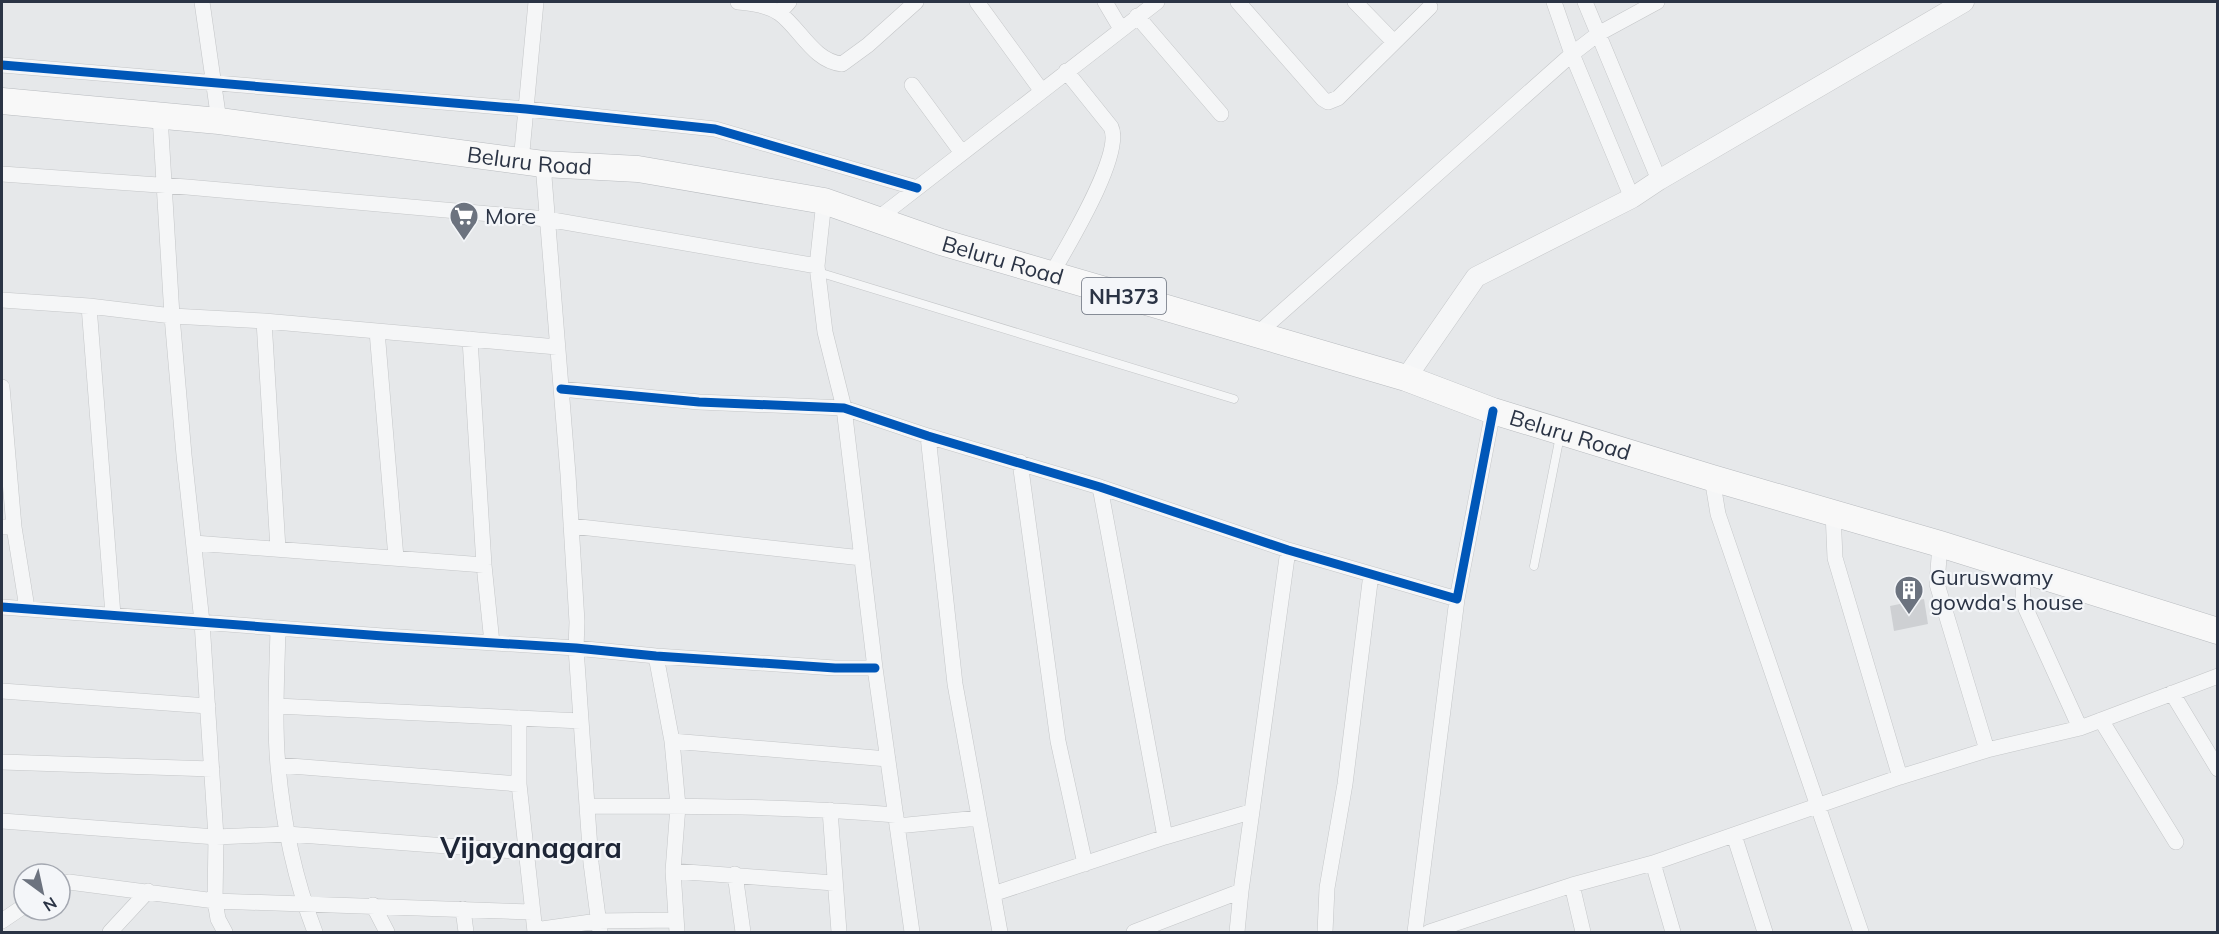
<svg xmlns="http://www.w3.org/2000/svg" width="2219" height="934" font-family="Mulish,sans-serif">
  <rect width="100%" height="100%" fill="#e6e8ea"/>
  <path fill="#ced0d3" d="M1924 599 1928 624 1894 631 1890 606Z"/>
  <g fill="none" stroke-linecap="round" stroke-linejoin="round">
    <g stroke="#c4c6c8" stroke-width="9">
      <path id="service" d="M818 272 1234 399
        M1534 566 1560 436"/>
    </g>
    <g stroke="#c4c6c8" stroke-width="16">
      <path id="minor" d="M202 2 219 121
        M738 2C752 3 767 5 779 13 800 28 813 61 842 64L868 45 916 2
        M977 2 1041 90
        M1105 2 1121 29
        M1238 2 1323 99 1328 102 1338 98 1430 7
        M1355 2 1393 41
        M1554 2 1572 54 1632 198
        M1585 2 1659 180
        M779 13 789 2
        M1137 16 1221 114
        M2 65 526 109 715 129 917 188
        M912 85 962 153
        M160 116 172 316 184 455 202 622 216 837 215 901 218 919 225 932
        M521 162 536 2
        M543 164 568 474 577 622 576 648 591 863 600 932
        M2 174 187 187 547 219 817 266
        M824 201 817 266 825 332 844 408 875 668 912 932
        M876 220 1157 2
        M1051 275C1066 248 1124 154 1111 127L1066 71
        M2 300 89 306 172 316 264 321 557 347
        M89 306 113 615
        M264 321 278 549
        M377 331 396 558
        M1256 335 1572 54 1598 34 1657 2
        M470 339 484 565 492 643
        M2 387 14 527H2
        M561 389 699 402 844 408 928 436 1100 487 1288 550 1457 599 1493 411
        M928 436 955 684 1000 932
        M1020 462 1058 741 1085 864
        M1712 478 1718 514 1861 932
        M1100 487 1165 837
        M1833 512 1835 558 1900 777
        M571 526 862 558
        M14 527 27 608
        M194 543 484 565
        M1940 544 1937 584 1987 750
        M2023 569V597L2026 609 2080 728
        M2 607 383 636 576 648 656 656 835 668H875
        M278 628C277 674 274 721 278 766 283 823 295 880 315 932
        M656 656 672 741 678 806 673 871 677 932
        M2 691 208 706
        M2172 693 2218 769
        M277 706 581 721
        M519 718V784L535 932
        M2101 720 2176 842
        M672 741 888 759
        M2 762 212 769
        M278 765 519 784
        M587 806C690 806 793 806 896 815
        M830 810 839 932
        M2 821 216 837 287 834 526 852
        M897 826 979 818
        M1734 835 1765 932
        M1653 863 1673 932
        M673 871 834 883
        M735 874 743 932
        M60 884 69 882 215 901 532 912
        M1572 885 1583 932
        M993 894 1165 837 1250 812
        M373 905 387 932
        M463 909 466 932
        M2 921 24 906
        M535 930 598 921 676 920
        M110 932 148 891
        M1134 932 1241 891 1288 550
        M1237 932 1241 891
        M1325 932 1327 888 1345 784 1371 574
        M1415 932 1457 599
        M1429 932 1572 885 1653 863 1900 777 1987 750 2080 728 2218 676"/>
    </g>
    <g stroke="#c4c6c8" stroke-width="21">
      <path id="tertiary" d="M1406 378 1476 277 1632 198 1659 180 1964 2"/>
    </g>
    <g stroke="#b8bbbf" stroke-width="27">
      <g id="trunk">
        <path id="s1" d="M2 101 219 121 543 164 638 169 824 201 941 242 1406 378 1493 411 1712 478 1940 544 2218 631"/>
      </g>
    </g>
    <use href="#service" stroke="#f5f6f7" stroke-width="8"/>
    <use href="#minor" stroke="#f5f6f7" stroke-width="15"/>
    <use href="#tertiary" stroke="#f5f6f7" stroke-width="20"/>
    <use href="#trunk" stroke="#f8f8f8" stroke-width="26"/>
    <g stroke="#f4f6f9" stroke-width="13">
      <path id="cycleway" d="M2 65 526 109 715 129 917 188
        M561 389 699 402 844 408 928 436 1100 487 1288 550 1457 599 1493 411
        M2 607 383 636 576 648 656 656 835 668H875"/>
    </g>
    <use href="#cycleway" stroke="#0057b8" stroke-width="9"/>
  </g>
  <defs>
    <g id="supermarket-pin" transform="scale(1.5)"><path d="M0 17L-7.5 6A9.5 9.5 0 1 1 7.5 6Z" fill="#6c737f" stroke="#f4f6f9"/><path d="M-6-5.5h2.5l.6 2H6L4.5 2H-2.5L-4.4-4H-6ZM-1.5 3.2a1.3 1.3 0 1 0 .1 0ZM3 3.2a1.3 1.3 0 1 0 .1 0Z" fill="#fff"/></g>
    <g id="building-pin" transform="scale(1.5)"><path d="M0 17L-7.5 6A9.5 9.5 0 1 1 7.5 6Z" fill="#6c737f" stroke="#f4f6f9"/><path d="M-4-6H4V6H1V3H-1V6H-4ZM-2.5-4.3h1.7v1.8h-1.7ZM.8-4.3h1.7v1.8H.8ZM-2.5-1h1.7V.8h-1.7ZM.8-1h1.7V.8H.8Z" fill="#fff"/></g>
  </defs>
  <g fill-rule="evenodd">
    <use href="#supermarket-pin" x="464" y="216"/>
    <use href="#building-pin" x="1909" y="590"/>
  </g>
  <g text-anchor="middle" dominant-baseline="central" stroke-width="4.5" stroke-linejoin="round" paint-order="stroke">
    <rect fill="#f4f6f9" stroke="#676e7b" stroke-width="1.5" x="1082" y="278" width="84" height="36" rx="4.5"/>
    <g font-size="21" font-weight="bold" fill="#2b3445">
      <text x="1124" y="296">NH373</text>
    </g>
    <g font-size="22" fill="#2b3445" stroke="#f4f6f9">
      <text stroke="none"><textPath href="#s1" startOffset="531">Beluru Road</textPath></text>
      <text stroke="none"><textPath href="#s1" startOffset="1017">Beluru Road</textPath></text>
      <text stroke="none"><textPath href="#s1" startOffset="1611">Beluru Road</textPath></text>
    </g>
    <g font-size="22" fill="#2b3445" stroke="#f4f6f9" text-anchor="start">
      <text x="485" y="216">More</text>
      <text x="1930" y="577">Guruswamy<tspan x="1930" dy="25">gowda's house</tspan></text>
    </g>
    <g font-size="28" font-weight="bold" fill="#1d2536" stroke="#f4f6f9">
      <text x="531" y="847">Vijayanagara</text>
    </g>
  </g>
  <rect width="2219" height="934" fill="none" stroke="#2b3445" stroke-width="6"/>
  <g transform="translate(42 892) rotate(147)"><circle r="28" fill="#f4f6f9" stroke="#a4a8b1" stroke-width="1.5"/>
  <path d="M0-4.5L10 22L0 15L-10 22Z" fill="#6c737f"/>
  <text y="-9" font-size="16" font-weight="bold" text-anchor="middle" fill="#2b3445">N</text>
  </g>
</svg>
